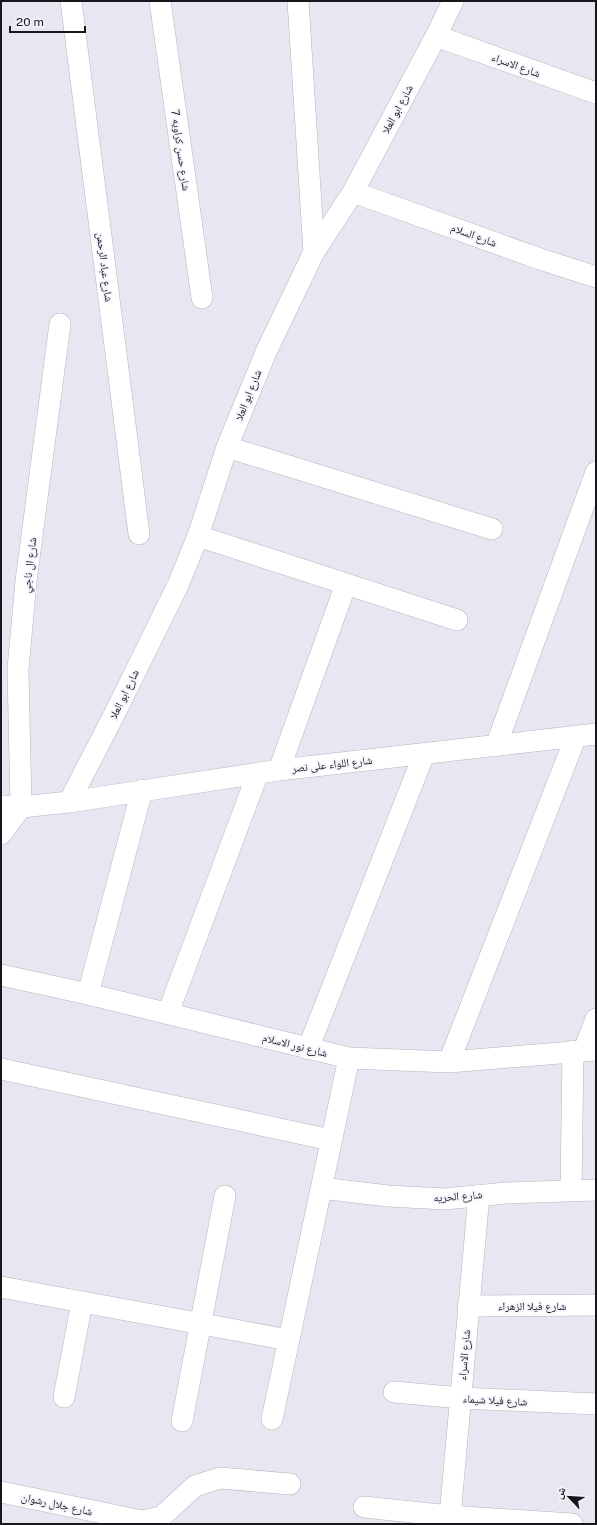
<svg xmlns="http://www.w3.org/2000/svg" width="597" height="1525" font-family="'Public Sans','Noto Naskh Arabic',sans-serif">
  <rect width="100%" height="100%" fill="#e7e7f2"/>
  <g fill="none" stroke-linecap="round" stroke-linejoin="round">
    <g stroke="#b5b5c0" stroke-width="22">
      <path id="street" d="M71 1 139 534
        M160 1 202 298
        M298 1 314 252
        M436 36 596 93
        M353 192 540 259 596 277
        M227 447 492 529
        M198 536 457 620
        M496 746 596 472
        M279 770 346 584
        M69 802 114 715 178 585 198 536 227 447 266 352 314 252 353 192 436 36 453 1
        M1 806 21 807 69 802 279 770 596 734
        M1 834 21 807 18 669 26 581 60 324
        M1 975 88 994 349 1058 449 1062 596 1050
        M88 994 142 790
        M168 1013 258 773
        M308 1049 424 754
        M584 1050 596 1019
        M449 1062 576 736
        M1 1069 331 1140
        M321 1188 388 1196 445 1199 506 1193 596 1190
        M571 1190 573 1051
        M1 1287 289 1340
        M468 1306 596 1305
        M394 1392 461 1398 596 1404
        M64 1397 82 1302
        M272 1419 349 1058
        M182 1421 225 1196
        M1 1492 142 1521 161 1517 195 1486 220 1478 290 1484
        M364 1507 450 1516 572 1524
        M450 1516 479 1195"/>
    </g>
    <use href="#street" stroke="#fff" stroke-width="21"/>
  </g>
  <g text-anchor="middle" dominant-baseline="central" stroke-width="3.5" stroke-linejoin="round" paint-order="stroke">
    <g font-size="11" fill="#17171b" stroke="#f4f4fd">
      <text transform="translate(516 65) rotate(20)">شارع الاسراء</text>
      <text transform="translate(397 109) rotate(-62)">شارع ابو العلا</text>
      <text transform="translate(181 150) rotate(82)">شارع حسن كراويه 7</text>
      <text transform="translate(474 235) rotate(20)">شارع السلام</text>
      <text transform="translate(105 267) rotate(83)">شارع عباد الرحمن</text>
      <text transform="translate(248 395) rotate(-68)">شارع ابو العلا</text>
      <text transform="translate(29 565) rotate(-83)">شارع ال ناجي</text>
      <text transform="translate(124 694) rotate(-64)">شارع ابو العلا</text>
      <text transform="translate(332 764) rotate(-6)">شارع اللواء على نصر</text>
      <text transform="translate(295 1045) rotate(14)">شارع نور الاسلام</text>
      <text transform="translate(458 1196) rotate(-4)">شارع الحريه</text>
      <text x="532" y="1306">شارع فيلا الزهراء</text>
      <text transform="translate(464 1355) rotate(-85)">شارع الاسراء</text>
      <text transform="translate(495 1400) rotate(3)">شارع فيلا شيماء</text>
      <text transform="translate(57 1504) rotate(12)">شارع جلال رشوان</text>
    </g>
  </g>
  <rect width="597" height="1525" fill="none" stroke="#17171b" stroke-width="4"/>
  <g transform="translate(569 1497) rotate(295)" stroke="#f4f4fd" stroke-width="3" paint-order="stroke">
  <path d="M0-3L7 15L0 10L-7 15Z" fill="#17171b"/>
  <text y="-6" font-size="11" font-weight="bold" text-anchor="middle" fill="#17171b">ش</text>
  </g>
  <path d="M10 26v6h75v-6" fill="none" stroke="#17171b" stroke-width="2"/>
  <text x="16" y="26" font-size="12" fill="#17171b" stroke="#f4f4fd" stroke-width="3" paint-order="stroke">20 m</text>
</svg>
